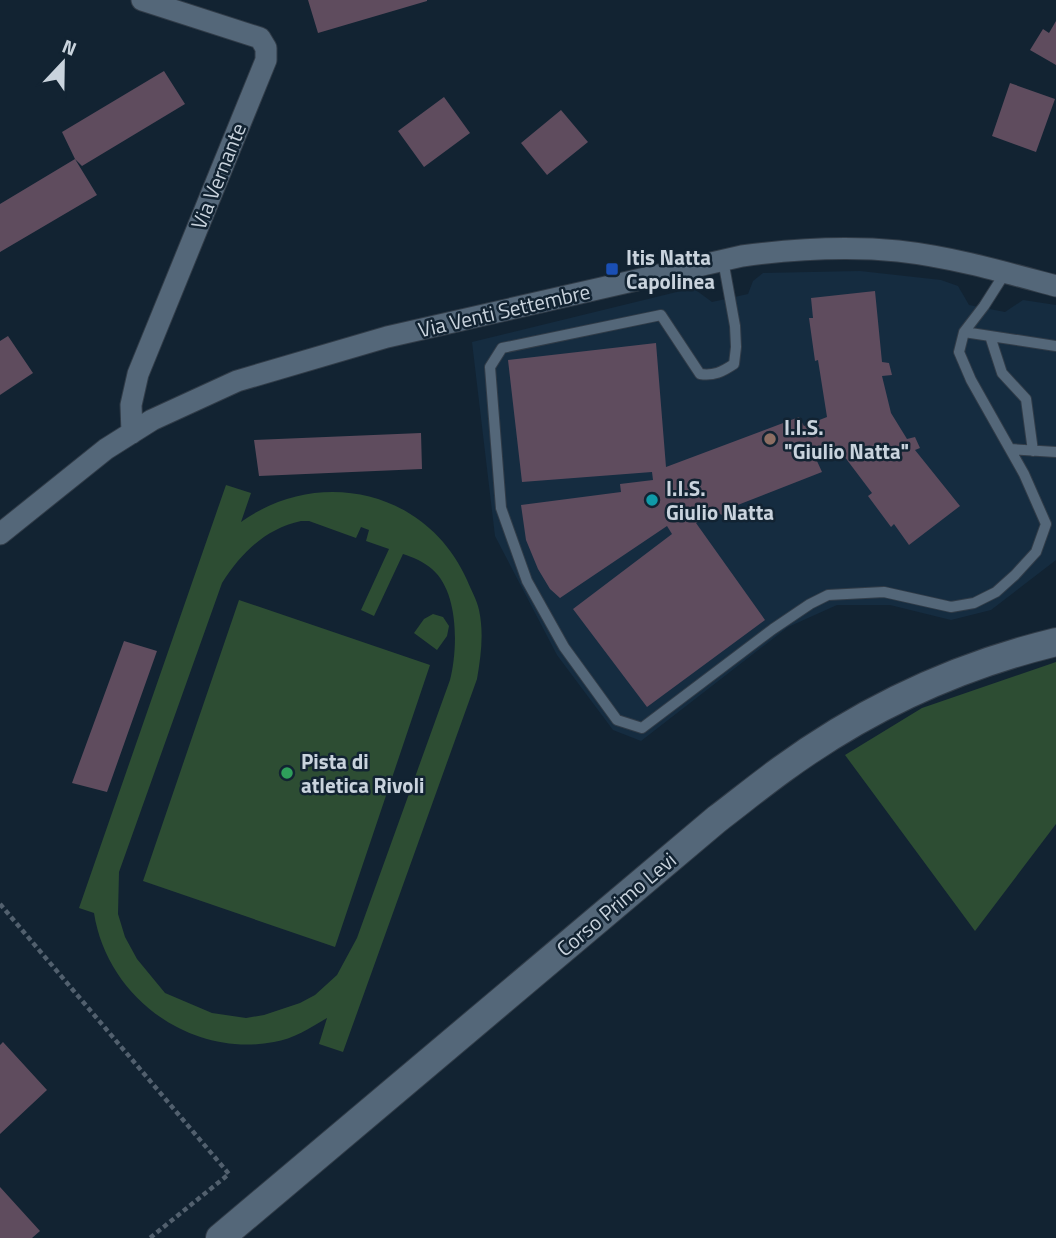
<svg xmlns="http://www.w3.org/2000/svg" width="1056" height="1238" font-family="'Titillium Web',sans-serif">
  <rect width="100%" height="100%" fill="#122332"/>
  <path fill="#152c40" d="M860 271 941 280 958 286 969 305 1005 312 1023 300 1056 305V560L991 610 951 620 890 605H837L788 627 641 741 613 730 557 655 495 536 472 342 693 288 712 302 748 294 753 281 763 273Z"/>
  <path fill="#2d4d33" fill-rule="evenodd" d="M226 485 251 493 241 522C319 466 427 490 467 580 471 590 477 600 479 610 484 633 481 656 477 679L343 1052 319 1044 327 1018C310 1028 293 1039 274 1042 190 1058 107 997 94 913L79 908ZM301 521H309L356 538 361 527 369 530 366 541 389 549 361 610 374 616 403 554C413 557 424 562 432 569 459 592 458 649 450 680L357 938 337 975 315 995 300 1003 264 1015 246 1018 212 1013 165 993 137 959 125 937 118 914 119 872 222 583C241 553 265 529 301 521Z
    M239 600 430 665 335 947 143 881Z
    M433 614 443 617 449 626 447 636 437 650 414 633 424 619Z
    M1056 662V824L975 931 845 755 922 708Z"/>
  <path fill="#5f4c5e" d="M308 0H427V1L318 33Z
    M1056 21V65L1030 50 1043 29 1049 33Z
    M164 71 185 104 82 166 75 159 62 132Z
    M1010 83 1055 99 1036 152 992 136Z
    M444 97 470 133 424 167 398 131Z
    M561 110 588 142 547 175 521 143Z
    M75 159 97 195 0 252V204Z
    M875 291 882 362 889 363 892 375 882 376 891 413 907 439 915 437 920 448 915 450 960 506 909 545 894 524 891 527 868 496 872 493 841 452 817 461 822 472 730 508 729 515 724 516 716 512 696 523 765 620 647 707 573 609 672 534 667 526 560 598 550 589 538 569 526 540 521 505 621 492 620 484 653 480 652 472 522 482 508 360 656 343 666 467 799 417 804 426 827 417 818 360 815 361 809 318H813L811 298Z
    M8 336 33 373 0 395V341Z
    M421 433 422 469 259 476 254 440Z
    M124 641 157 651 107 792 72 783Z
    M3 1042 47 1090 0 1134V1045Z
    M0 1187 40 1231 32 1238H0Z"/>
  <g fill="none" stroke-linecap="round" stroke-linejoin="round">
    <g stroke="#313c48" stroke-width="12">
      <path id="service" d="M723 260 735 326 736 347 734 364C722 372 714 376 700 374L661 315 502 348 490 367 501 508 527 581 564 647 617 720 642 728 773 629 810 604 828 595 884 592 951 607 974 603 996 592 1015 575 1036 552 1046 524 1024 474 971 380 959 352 964 332 984 306 1005 273
        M964 332 1056 346
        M990 336 1002 373 1026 399 1033 451
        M1010 449 1056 452"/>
    </g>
    <g stroke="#313c48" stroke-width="23">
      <path id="minor" d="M132 433 131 405 138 374 266 60V48L260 38 142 0
        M0 534 106 449 152 420 237 381 387 337 742 256C794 249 846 246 898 251 952 257 1004 272 1056 286"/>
    </g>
    <g stroke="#313c48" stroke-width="30">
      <path id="secondary" d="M220 1238 717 819C738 803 759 786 781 770 863 710 957 666 1056 642"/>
    </g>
    <path stroke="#52606e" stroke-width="4.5" stroke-dasharray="5 3.5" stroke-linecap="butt" d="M0 904 229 1174 150 1238"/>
    <use href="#service" stroke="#546779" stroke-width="10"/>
    <use href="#minor" stroke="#546779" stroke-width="21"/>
    <use href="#secondary" stroke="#546779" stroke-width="28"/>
  </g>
  <rect fill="#1a4fb4" stroke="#122332" stroke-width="2.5" x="605" y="262" width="14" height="14" rx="3.5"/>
  <circle fill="#8d6e63" stroke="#122332" stroke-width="2.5" cx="770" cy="439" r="7"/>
  <circle fill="#0f9aa8" stroke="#122332" stroke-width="2.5" cx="652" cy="500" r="7"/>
  <circle fill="#2e9e5b" stroke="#122332" stroke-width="2.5" cx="287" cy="773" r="7"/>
  <g text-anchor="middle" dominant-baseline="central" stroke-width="5" stroke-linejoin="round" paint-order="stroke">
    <g font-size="21" fill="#c9d3dd" stroke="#122332">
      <text transform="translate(218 176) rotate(-68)">Via Vernante</text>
      <text transform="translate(504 310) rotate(-13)">Via Venti Settembre</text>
      <text transform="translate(616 904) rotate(-40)">Corso Primo Levi</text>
    </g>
    <g font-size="21" font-weight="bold" fill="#c9d3dd" stroke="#122332" text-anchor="start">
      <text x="626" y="257">Itis Natta<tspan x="626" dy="24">Capolinea</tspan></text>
      <text x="784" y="427">I.I.S.<tspan x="784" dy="24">"Giulio Natta"</tspan></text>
      <text x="666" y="488">I.I.S.<tspan x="666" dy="24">Giulio Natta</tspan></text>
      <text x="301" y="761">Pista di<tspan x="301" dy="24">atletica Rivoli</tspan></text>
    </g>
  </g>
  <g transform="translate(63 63) rotate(22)" stroke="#122332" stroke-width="5" paint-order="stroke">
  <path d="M0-5L12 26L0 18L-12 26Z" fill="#c9d3dd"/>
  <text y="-10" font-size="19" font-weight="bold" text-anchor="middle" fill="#c9d3dd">N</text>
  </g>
</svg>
